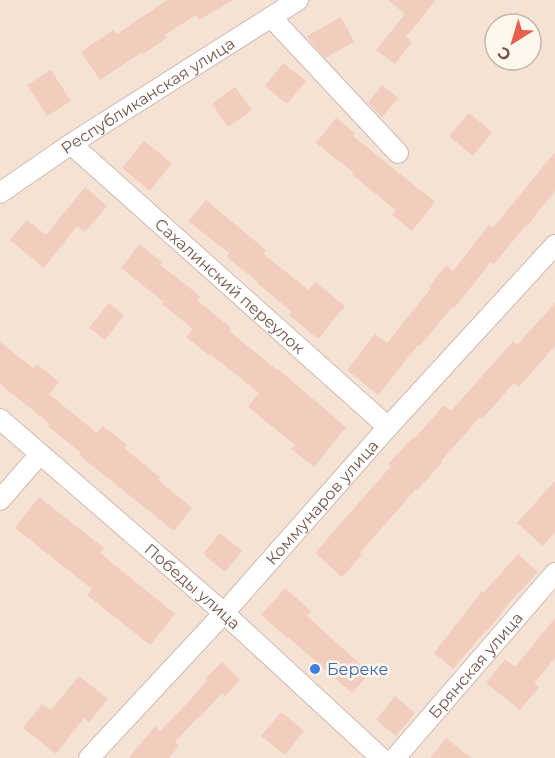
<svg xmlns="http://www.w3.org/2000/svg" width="555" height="758" font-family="Montserrat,sans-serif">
  <rect width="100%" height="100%" fill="#fcf1e6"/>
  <path fill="#f4e2d4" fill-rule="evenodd" d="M0 0H555V758H0ZM495 24H531V60H495Z"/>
  <path fill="#f2cdbd" d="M167 0H233L199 20 196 15 165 35 167 38 143 54 142 52 100 80 81 52 113 30 117 34Z
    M388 0H436L406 37 412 42 395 64 376 50 405 14Z
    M341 17 354 42 325 58 311 42 307 36Z
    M283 63 306 81 287 104 265 86Z
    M51 70 71 101 47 116 27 85Z
    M382 85 398 98 382 117 368 103Z
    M235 87 252 110 228 127 212 104Z
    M469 113 492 132 473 156 449 136Z
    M336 118 355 133 353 136 435 202 412 231 392 215 396 210 352 175 354 173 316 143Z
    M144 141 172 163 150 191 122 168Z
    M555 152V191L527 226 526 225 494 264 491 262 455 307 453 306 420 346 418 345 378 395 347 370 375 334 387 343 431 288 429 287 446 265 453 271 489 225 493 228Z
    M85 187 107 206 85 232 77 226 44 268 10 240 27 220 46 235Z
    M206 200 266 250 263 254 309 290 315 282 345 306 318 339 289 315 291 311 257 283 258 282 227 257 229 253 188 221Z
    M139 244 162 262 160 265 200 296 197 300 231 328 229 331 277 370 278 369 346 427 314 467 291 449 295 445 248 407 259 393 210 354 209 355 186 337 193 329 162 304 164 302 121 268Z
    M109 303 124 315 105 340 89 328Z
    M555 303V346L519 387 514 383 482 419 480 417 441 461 442 463 417 490 416 489 360 553 362 555 342 577 315 553 391 466 388 464 413 437 415 438 444 405 451 411 513 341 517 345Z
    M0 342 33 368 37 364 59 382 49 394 97 433 103 426 127 445 124 448 160 477 158 480 192 508 174 531 79 455 81 453 48 426 50 424 0 384Z
    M555 481V532L543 546 517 523Z
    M39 497 104 548 100 553 175 614 150 645 87 595 92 589 15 528Z
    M220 533 242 551 225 572 203 554Z
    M518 554 538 572 520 592 519 591 487 631 486 630 453 669 434 653 482 591 484 592Z
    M285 588 311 611 307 616 370 673 352 693 288 637 287 638 261 615Z
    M555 618V658L534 683 539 687 520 710 486 683 505 659 515 667Z
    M222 662 240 680 225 696 222 693 200 717 199 716 175 742 179 746 169 758H129L155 726 160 731 191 699 207 680 206 678Z
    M79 676 108 699 89 722 84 718 56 754 23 728 42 704 51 710Z
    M395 696 415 713 396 736 376 720Z
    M281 712 304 731 285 755 261 736Z
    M446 738 471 758H430Z"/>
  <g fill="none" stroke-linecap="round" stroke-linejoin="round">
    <g stroke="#d0baae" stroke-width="22">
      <g id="minor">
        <path d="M271 17 398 153"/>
        <path id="s1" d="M71 144 388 427"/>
        <path id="s2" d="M0 193 71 144 298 0"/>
        <path id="s3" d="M0 419 224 613 381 758"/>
        <path d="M0 500 40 454"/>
        <path id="s4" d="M89 758 224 613 388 427 555 245"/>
        <path id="s5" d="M395 758 555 573"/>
      </g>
    </g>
    <use href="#minor" stroke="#fff" stroke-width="20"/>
  </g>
  <circle fill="#3f7fe0" stroke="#fff6ec" stroke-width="2" cx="315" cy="669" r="6"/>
  <g text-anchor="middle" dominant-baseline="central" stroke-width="5" stroke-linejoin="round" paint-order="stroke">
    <g font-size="16" fill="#75564a" stroke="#fff6ec">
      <text stroke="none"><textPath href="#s2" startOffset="177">Республиканская улица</textPath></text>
      <text stroke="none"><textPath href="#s1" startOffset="213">Сахалинский переулок</textPath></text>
      <text stroke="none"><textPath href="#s4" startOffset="346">Коммунаров улица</textPath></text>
      <text stroke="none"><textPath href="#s3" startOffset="255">Победы улица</textPath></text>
      <text stroke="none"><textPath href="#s5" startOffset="123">Брянская улица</textPath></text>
    </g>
    <g font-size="16" fill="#366cbe" stroke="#fff6ec" text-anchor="start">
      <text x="327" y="669">Береке</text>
    </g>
  </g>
  <g transform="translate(513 42) rotate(217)"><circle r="28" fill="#fff6ec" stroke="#c8b6ab" stroke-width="1.5"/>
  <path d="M0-4.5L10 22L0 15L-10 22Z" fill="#e55f4b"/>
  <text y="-9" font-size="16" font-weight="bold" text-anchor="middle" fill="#75564a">С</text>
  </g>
</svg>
